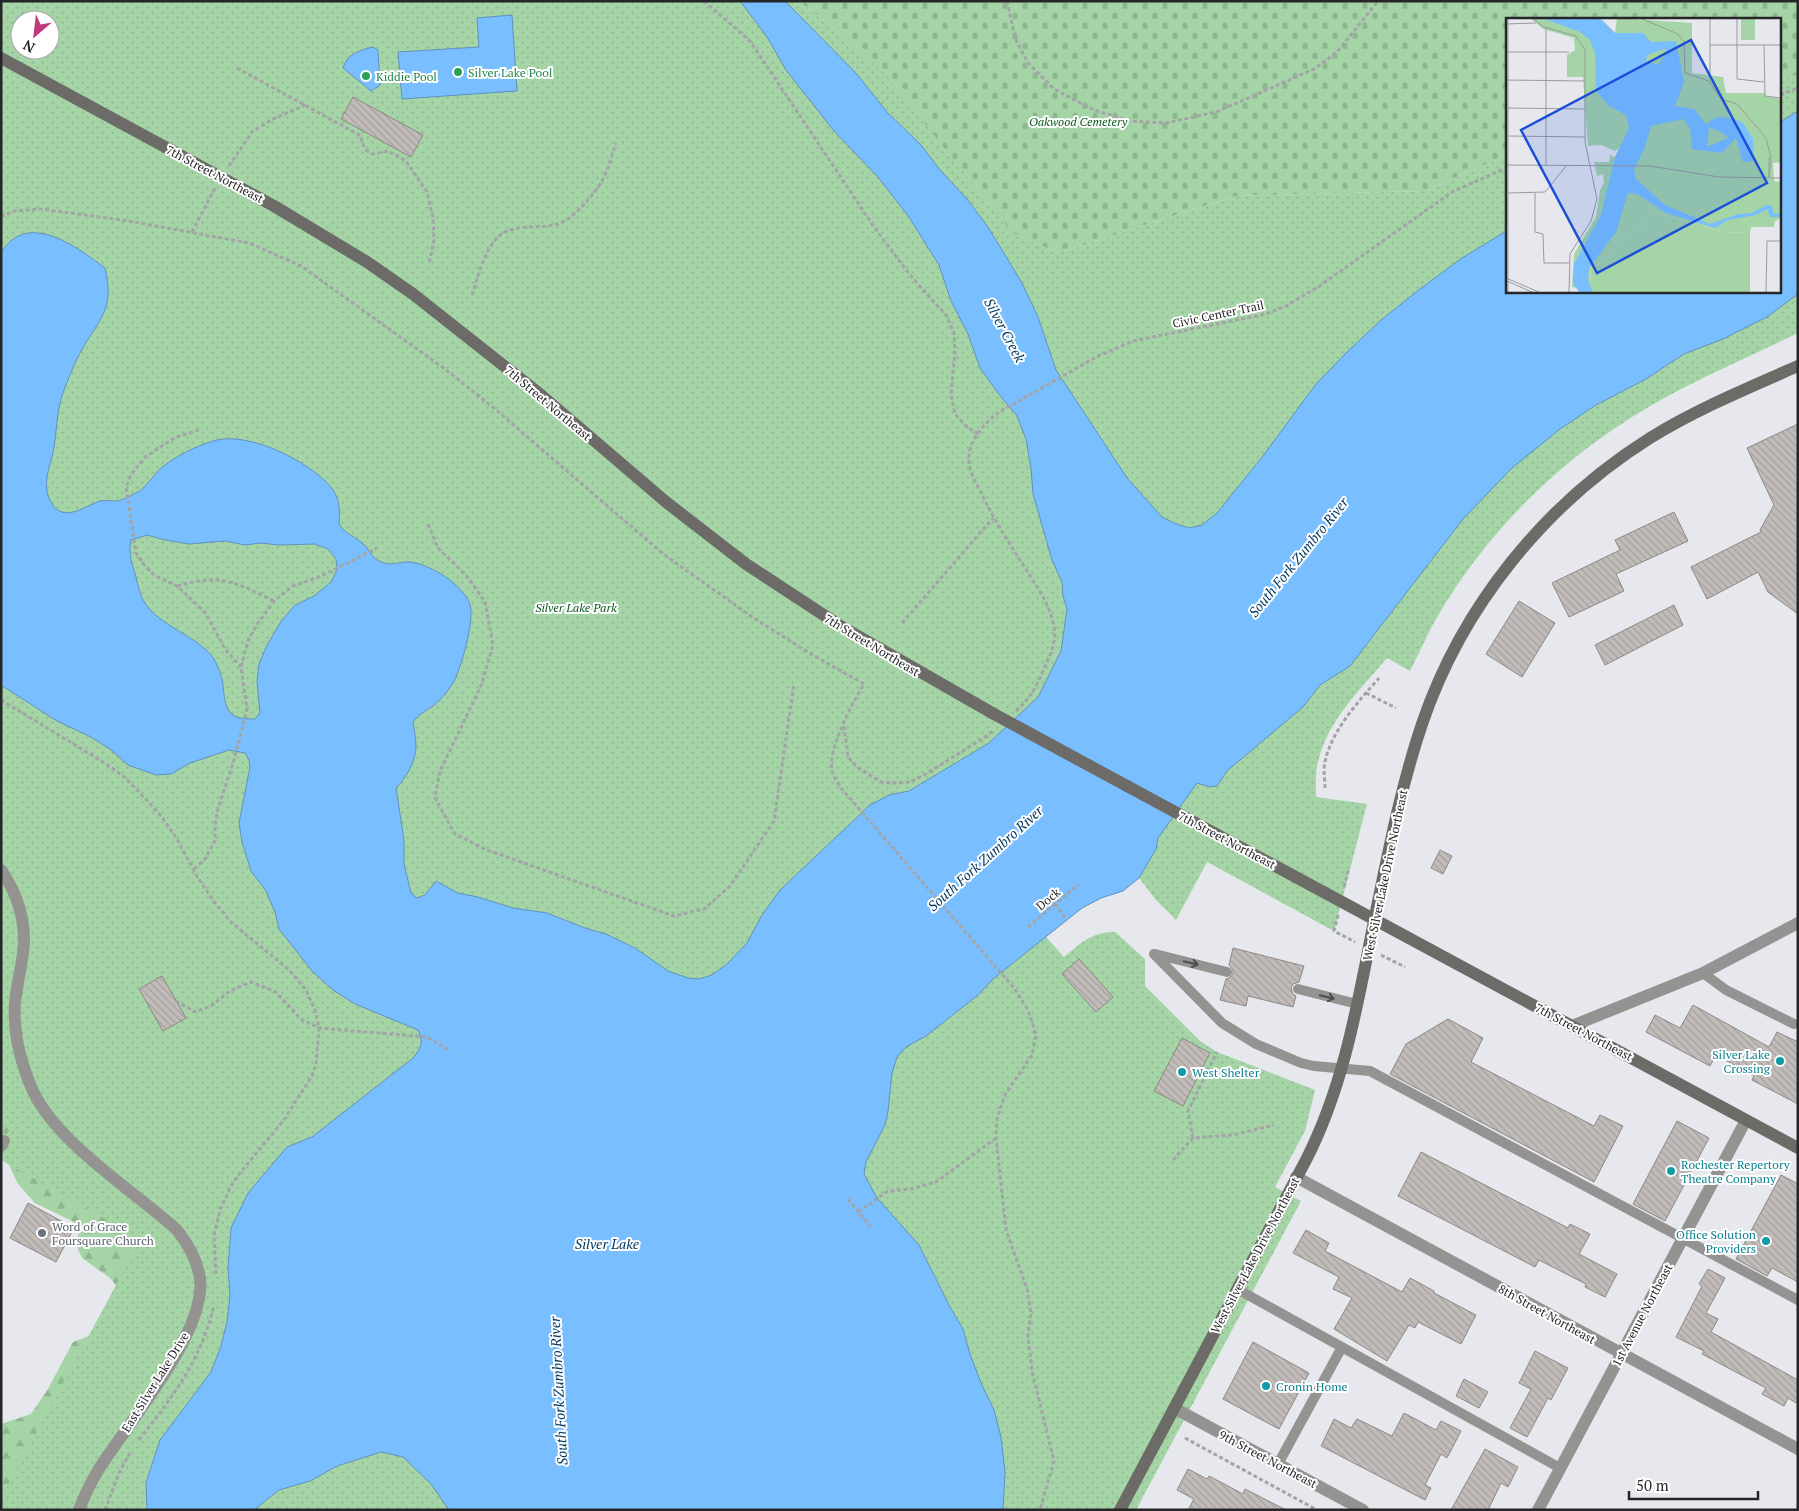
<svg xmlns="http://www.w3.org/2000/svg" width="1799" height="1511" font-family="'PT Serif',serif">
  <defs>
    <pattern id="forest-firs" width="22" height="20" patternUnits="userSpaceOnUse" patternTransform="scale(1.25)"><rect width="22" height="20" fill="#a5d5a7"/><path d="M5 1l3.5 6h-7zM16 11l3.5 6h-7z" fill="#8eb790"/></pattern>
    <pattern id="cemetery-stones" width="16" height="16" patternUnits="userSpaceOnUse" patternTransform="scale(1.25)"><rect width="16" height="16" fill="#a5d5a7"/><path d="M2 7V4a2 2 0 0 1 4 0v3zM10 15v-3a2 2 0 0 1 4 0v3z" fill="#8eb790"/></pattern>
    <pattern id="park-dots" width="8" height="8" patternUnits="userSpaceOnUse" patternTransform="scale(1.25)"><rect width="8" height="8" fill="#a5d5a7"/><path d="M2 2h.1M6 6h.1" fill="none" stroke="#8eb790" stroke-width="1.8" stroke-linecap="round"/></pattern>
    <pattern id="building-back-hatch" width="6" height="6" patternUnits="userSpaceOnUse" patternTransform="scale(1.25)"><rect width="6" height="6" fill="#c1bcb9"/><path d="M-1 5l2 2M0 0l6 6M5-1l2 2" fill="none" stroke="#a6a19f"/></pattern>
  </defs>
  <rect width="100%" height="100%" fill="#e6e8ed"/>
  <path fill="url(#forest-firs)" d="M1 1077 6 1078 24 1093 48 1137 75 1166 122 1201 158 1223 179 1244 189 1263 187 1290 175 1322 130 1385 114 1426 84 1482 83 1510H1V1424L31 1414 48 1389 73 1342 117 1325 122 1293 110 1278 82 1258 77 1247 79 1229 72 1221 35 1203 18 1184 1 1148Z"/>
  <path fill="url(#cemetery-stones)" d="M798 1H1798V75L1780 79V19H1508V151L1494 161 1425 191 1236 196 1058 253 1012 233 966 176 834 28Z"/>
  <path fill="url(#park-dots)" fill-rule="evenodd" d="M1 1H798L834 28 886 75 1012 233 1058 253 1236 196 1425 191 1494 161 1508 151V291H1780V79L1798 75V333C1755 354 1710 373 1668 396 1575 446 1493 522 1439 614 1428 632 1420 652 1410 671L1387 658C1360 690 1328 720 1318 762 1315 773 1316 786 1316 797L1367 804 1334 931 1207 862 1176 920 1156 900 1139 878 1123 891 1101 898 1082 908 1046 937 1064 957C1081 943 1091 932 1115 932L1145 959V986L1200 1041 1217 1052 1315 1090 1305 1131 1275 1187 1301 1201 1136 1510H1V1498L141 1239 1 1160V1146L12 1125 1 1118ZM20 20H50V50H20Z"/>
  <path fill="#79bfff" stroke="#6091be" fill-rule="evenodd" d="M740 1H785L856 73 887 112 921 145 940 170 967 199 988 227 1022 283 1038 317 1056 370 1127 478 1162 517 1174 523 1189 528 1202 525 1217 513 1263 456 1316 384 1346 353 1381 320 1420 289 1462 258 1508 230V291H1780V122L1798 111V294L1767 317 1723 339 1684 354 1646 379 1596 405 1560 429 1512 468 1463 519 1350 666 1320 685 1303 707 1227 771 1217 786 1210 787 1197 783 1158 838 1156 849 1139 878 1123 891 1101 898 1082 908 993 979 978 995 926 1036 906 1047 897 1057 892 1073 888 1111 885 1125 866 1162 864 1174 877 1198 919 1245 950 1307 963 1329 970 1354 981 1383 994 1410 1001 1437 1005 1472 1003 1510H449L431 1484 403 1457 381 1452 337 1466 310 1481 279 1490 254 1510H147L146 1483 160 1440 211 1372 221 1346 227 1322 230 1295 228 1268 231 1228 248 1193 287 1147 312 1137 413 1058C421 1048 424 1043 418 1030L355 1004 333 990 312 971 279 929 275 912 266 891 251 871 242 842 239 823 250 767 249 760 245 753 229 750 190 763 171 774 156 775 128 765 110 749 89 736 57 721 1 685V251C5 248 8 243 12 240 40 218 82 251 105 268 115 309 100 318 81 351 74 364 68 379 63 393 56 412 57 433 53 453 49 470 41 486 52 504 64 523 85 506 100 501 104 500 110 501 115 501 121 501 130 496 136 493 146 488 152 477 160 469 174 457 196 446 213 441 242 432 286 452 309 468 332 485 342 494 339 524 346 535 353 535 362 543 371 550 370 559 384 563 392 566 402 561 410 562 430 564 464 585 470 605 475 620 461 669 453 683 448 691 441 700 433 706 425 711 419 714 413 722 414 730 416 738 416 746 416 761 406 778 396 788L404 840V864L411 893 417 898 425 895 436 881 458 893 478 897 513 908 547 913 585 928 606 934 635 948 668 971 688 978 699 979 712 975 728 963 747 943 762 915 780 890 870 805 889 795 909 791 989 743 1038 697 1061 651 1067 609 1063 596 1062 582 1052 560 1033 494 1031 468 1026 439 1017 416 998 393 980 368 968 334 951 301 939 265 909 217 877 176 834 131 786 70 767 37ZM147 535 165 540 189 544 225 541 245 545 260 543 279 545 315 544 328 549 336 559 337 570 331 582 314 596 295 605 282 620 267 645 259 664 257 681 260 713 255 719C250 719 244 719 240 718 222 714 225 693 222 679 220 671 216 661 211 655 194 635 159 625 145 603 140 596 138 585 136 577 132 564 128 554 131 540Z
    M512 15 517 91 402 99 398 52 479 47 477 18Z
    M373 47 378 50 380 85 371 91 343 68C347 54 360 50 373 47Z"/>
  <path fill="url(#building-back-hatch)" stroke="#8c8884" d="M353 97 423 135 411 157 341 119Z
    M1798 424V614L1768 592 1758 572 1707 599 1691 567 1761 532 1760 530 1774 505 1747 448Z
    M1674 512 1688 541 1616 574 1624 591 1569 617 1552 583 1620 550 1615 540Z
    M1519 601 1555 623 1522 677 1486 654Z
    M1674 605 1683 625 1605 665 1595 645Z
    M1440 850 1452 856 1443 874 1431 868Z
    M1233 948 1304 966 1299 982 1293 984 1291 988 1293 994 1296 996 1293 1007 1248 996 1246 1006 1220 1000 1226 979 1229 978 1233 974V970L1229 965Z
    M1079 959 1113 997 1096 1012 1062 974Z
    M162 976 186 1018 163 1031 139 989Z
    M1693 1005 1769 1047 1777 1032 1798 1042V1104L1752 1080 1754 1076 1716 1055 1710 1066 1646 1032 1655 1015 1680 1028Z
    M1448 1019 1483 1038 1471 1062 1594 1126 1600 1115 1623 1126 1594 1182 1390 1074 1406 1044Z
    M1182 1038 1210 1053 1183 1106 1154 1091Z
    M1677 1121 1709 1138 1665 1221 1633 1204Z
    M1421 1152 1568 1228 1570 1224 1590 1234 1579 1254 1617 1274 1605 1297 1585 1287 1586 1284 1539 1260 1535 1267 1398 1196Z
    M1781 1175 1798 1184V1282L1772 1268 1767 1276 1736 1259Z
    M28 1203 74 1228 56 1262 10 1238Z
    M1306 1230 1329 1243 1325 1251 1402 1292 1410 1278 1434 1291V1293L1476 1315 1461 1344 1418 1322 1415 1328 1409 1325 1387 1361 1334 1329 1352 1298 1333 1289 1339 1277 1293 1253Z
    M1708 1269 1725 1278 1706 1313 1718 1319 1711 1332 1798 1380V1404L1788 1398 1784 1406 1762 1394 1766 1388 1702 1354 1704 1351 1676 1337 1702 1286 1699 1284Z
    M1253 1342 1309 1373 1279 1429 1223 1399Z
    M1535 1351 1568 1368 1551 1400 1548 1398 1527 1437 1510 1428 1531 1389 1519 1383Z
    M1464 1379 1488 1392 1479 1408 1456 1396Z
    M1404 1413 1436 1430 1441 1421 1461 1431 1447 1458 1441 1454 1425 1485 1431 1488 1425 1500 1321 1446 1334 1419 1351 1428 1357 1419 1392 1436Z
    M1485 1449 1518 1467 1508 1487 1501 1483 1488 1510H1451Z
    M1188 1469 1207 1479 1209 1476 1243 1494 1245 1489 1286 1510H1188L1194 1499 1177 1490Z"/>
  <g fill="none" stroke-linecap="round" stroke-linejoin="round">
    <path stroke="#a3a4a8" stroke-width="3" stroke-dasharray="4 2.5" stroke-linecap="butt" d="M704 1 750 41 874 227 910 275 946 315 954 333 955 353 951 394 955 414 965 425 978 434
      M1007 1 1015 38 1028 63 1054 89 1094 110 1130 121 1166 123 1216 112 1314 69 1337 52 1378 1
      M237 68 361 136 362 143 366 150 373 154 388 151 406 161 427 192 433 218 434 240 429 264
      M1780 95 1798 88
      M229 166 252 132 273 119 305 105
      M1 217 14 211 41 209 129 221 249 243 301 266 445 369 495 409 662 553 755 619 811 654 864 684C853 702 827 750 832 771 833 776 838 783 841 788L1015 989 1028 1010 1036 1034 1032 1055 1005 1095 997 1118 996 1138 1006 1230 1027 1289 1031 1313 1028 1336 1032 1371 1054 1461 1040 1510
      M192 232 215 188
      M472 295C478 277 483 254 496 239 510 223 535 229 554 225 572 222 594 195 603 179 609 168 612 154 616 143
      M199 430 176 437 145 457 131 475 126 487 136 553 145 566 154 575 177 586 205 612 225 649 241 667
      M428 524 438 548 466 575 485 602 493 645 481 686 440 771 435 798 455 834 487 850 674 916 704 909 730 886 774 821 794 684
      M177 586C221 573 235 582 274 601
      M902 623 993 518
      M1366 693 1396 708
      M1 700 103 762 122 775 139 792 162 817 177 839 198 878 215 903 231 922 290 971 306 990 315 1010 319 1028 316 1064 312 1076 283 1121 240 1173 231 1186 220 1210 214 1236 216 1276
      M1016 711C1030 698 1036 688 1043 671 1049 657 1057 643 1054 627 1050 603 1034 583 1022 563 1007 540 993 518 982 494 977 485 969 472 969 462 967 441 984 424 999 412L1098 356 1133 341 1266 314 1286 306 1318 287 1452 192 1508 167
      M844 726 848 757 857 767 881 782 894 783 910 782 926 774 985 737 994 730
      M1325 788C1325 782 1324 775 1324 769 1327 735 1358 702 1379 678
      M194 869 205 859 215 841V828L217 812 234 760 247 709 241 667 248 641 256 626 274 601 293 586 319 577 377 548
      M1344 887 1349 868
      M1055 904 1067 920
      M1338 915 1334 931 1355 942
      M1028 927 1079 884
      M1381 955 1405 967
      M176 1001 195 1012 211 1006 230 991 251 982 276 992 301 1019 319 1028 426 1037 449 1050
      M1193 1138 1188 1111 1217 1052
      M1173 1160 1193 1138 1233 1135 1274 1125
      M848 1199 870 1226
      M858 1212 888 1191 911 1189 936 1182 996 1138
      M1185 1438 1317 1510
      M139 1440C173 1396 201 1361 214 1305
      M105 1510 119 1473 131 1451"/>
    <path stroke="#949391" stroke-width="10" d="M1154 954 1222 1023 1256 1044 1301 1063 1314 1066 1370 1071 1798 1300
      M1155 954 1227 972
      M1703 973 1726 990 1794 1024
      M1298 989 1357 1004
      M1237 1289 1560 1468
      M1278 1464 1342 1347"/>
    <path stroke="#949391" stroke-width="12" d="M1 870C18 894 27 924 23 953 21 969 17 985 15 1002 13 1032 21 1064 33 1091 58 1144 133 1190 177 1230 189 1245 197 1260 200 1278 207 1333 126 1425 97 1472 90 1484 84 1497 79 1510
      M1572 1026 1703 973 1798 923
      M1 1146 4 1141
      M1296 1177 1798 1449
      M1174 1408 1363 1510
      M1538 1510 1746 1120"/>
    <path stroke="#6c6b68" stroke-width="12" d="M1 58 274 206 367 262 413 294 541 395 666 502 746 564 842 627 994 714
      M1127 786 1798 1148
      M1120 1510 1306 1160C1348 1078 1360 987 1379 897 1391 839 1403 780 1422 724 1462 606 1545 504 1650 438 1697 409 1748 388 1798 366"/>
    <path stroke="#6c6b68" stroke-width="12" d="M994 714 1127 786"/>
  </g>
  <defs><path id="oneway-shaft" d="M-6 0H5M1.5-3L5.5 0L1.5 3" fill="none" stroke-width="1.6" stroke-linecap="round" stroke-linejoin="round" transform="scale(1.25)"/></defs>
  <g stroke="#4c4c4d">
    <use href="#oneway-shaft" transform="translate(1191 963) rotate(14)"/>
    <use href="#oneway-shaft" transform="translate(1327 997) rotate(14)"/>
  </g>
  <g fill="#2e9e5b" stroke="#fff" stroke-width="2">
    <circle cx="458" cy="72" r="5"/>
    <circle cx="366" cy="76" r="5"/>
  </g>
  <g fill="#0f9aa8" stroke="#fff" stroke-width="2">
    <circle cx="1780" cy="1061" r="5"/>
    <circle cx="1182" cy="1072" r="5"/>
    <circle cx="1671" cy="1171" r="5"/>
    <circle cx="1766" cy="1241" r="5"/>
    <circle cx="1266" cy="1386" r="5"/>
  </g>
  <circle fill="#6b7280" stroke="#fff" stroke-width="2" cx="42" cy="1233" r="5"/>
  <g text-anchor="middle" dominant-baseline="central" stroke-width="4" stroke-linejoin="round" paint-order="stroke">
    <g font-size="12" fill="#27864d" stroke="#fff" text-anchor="start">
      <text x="468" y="72">Silver Lake Pool</text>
      <text x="376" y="76">Kiddie Pool</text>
    </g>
    <g font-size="12" font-style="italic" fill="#0b591d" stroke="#fff">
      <text x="1078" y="121">Oakwood Cemetery</text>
      <text x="576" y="607">Silver Lake Park</text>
    </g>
    <g font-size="12" fill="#262628" stroke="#fff">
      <text transform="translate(215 174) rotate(28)">7th Street Northeast</text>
      <text transform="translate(1218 314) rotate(-12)">Civic Center Trail</text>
      <text transform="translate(548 403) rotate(40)">7th Street Northeast</text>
      <text transform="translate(872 645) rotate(31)">7th Street Northeast</text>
      <text transform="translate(1227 840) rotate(28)">7th Street Northeast</text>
      <text transform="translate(1385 875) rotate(-78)">West Silver Lake Drive Northeast</text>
      <text transform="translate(1048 899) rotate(-40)">Dock</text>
      <text transform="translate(1584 1032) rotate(28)">7th Street Northeast</text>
      <text transform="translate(1255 1255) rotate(-62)">West Silver Lake Drive Northeast</text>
      <text transform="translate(1547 1314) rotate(29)">8th Street Northeast</text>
      <text transform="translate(1642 1315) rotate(-62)">1st Avenue Northeast</text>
      <text transform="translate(155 1382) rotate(-58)">East Silver Lake Drive</text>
      <text transform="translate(1268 1459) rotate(28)">9th Street Northeast</text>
    </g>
    <g font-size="12" fill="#0d838f" stroke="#fff" text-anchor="start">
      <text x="1770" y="1054" text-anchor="end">Silver Lake<tspan x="1770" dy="14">Crossing</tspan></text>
      <text x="1192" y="1072">West Shelter</text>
      <text x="1681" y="1164">Rochester Repertory<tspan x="1681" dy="14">Theatre Company</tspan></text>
      <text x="1756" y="1234" text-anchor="end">Office Solution<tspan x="1756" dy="14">Providers</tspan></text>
      <text x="1276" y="1386">Cronin Home</text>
    </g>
    <g font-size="12" fill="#5b616d" stroke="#fff" text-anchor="start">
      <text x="52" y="1226">Word of Grace<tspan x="52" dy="14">Foursquare Church</tspan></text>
    </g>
    <g font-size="14" font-style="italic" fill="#053b64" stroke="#fff">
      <text transform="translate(1005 330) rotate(62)">Silver Creek</text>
      <text transform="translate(1298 557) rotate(-51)">South Fork Zumbro River</text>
      <text transform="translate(985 858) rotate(-42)">South Fork Zumbro River</text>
      <text x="607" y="1243">Silver Lake</text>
      <text transform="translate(558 1391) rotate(-93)">South Fork Zumbro River</text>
    </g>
  </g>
  <g transform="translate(1506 18)">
    <rect width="275" height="275" fill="#e6e8ed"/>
    <path d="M148 194 218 214 244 215V275H90L84 264 85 251 104 240 117 219 134 209Z" fill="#a5d5a7"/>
    <path d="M24 0H94L109 15 111 0 186 5V55L217 59 220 75H259V78L275 81V144L267 145 268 163 275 164V200L269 203 268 209H245L244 215 218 214 148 194 134 209 117 219 104 240 85 251 84 264 90 275 66 269 68 236 90 199 94 172 98 165 97 156 91 158 88 144H103L104 137 109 139 115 129 109 133 95 127 82 128 77 59H61V37L69 32 68 20 37 11ZM235 0H249V22H235Z" fill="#a5d5a7"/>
    <path d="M248 87H275V114L269 117 256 109 249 100Z" fill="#a5d5a7"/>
    <path d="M36 0H94L109 15H137L145 24 170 23 178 64 169 88 188 91 200 106 211 99 227 100 237 105 247 121 248 143 237 144 230 120 216 135 186 131 184 110 177 101 145 108 138 132 128 151 130 161 159 187 204 206 232 196 246 195 260 187H265L268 196 275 195V199H264L261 191 250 197 222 202 209 210 160 195 131 176 122 175 110 214 83 250 82 262 87 275H74L67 266 68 246 95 197 109 139 123 110 120 97 103 88 90 73 89 36 84 22 74 14ZM158 31 161 34 152 47 140 43 141 37ZM203 109 217 115 222 120 201 129Z" fill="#79bfff" fill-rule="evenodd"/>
    <path fill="none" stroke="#999a9e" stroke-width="1" d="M26 0 38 9 70 18 79 32V124L91 181 85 203 64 236 63 275M134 0 172 16 178 24 179 55 203 63 215 81 231 86 260 120 265 140 263 159M231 0V61L258 64M1 6 30 5M204 27H275M258 27 259 78 275 80M1 34H63M204 57V0M0 62 79 63M2 90 79 91M2 118 79 119M0 147 144 148 213 159 275 160M40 147V10M263 159V139M2 175 39 174 61 147M29 175V214L37 216 38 245H63M0 260 35 275M1 263 28 275M2 275V0M260 275 261 223H275"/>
    <path fill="#1d4ed8" fill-opacity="0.15" stroke="#1d4ed8" stroke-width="2.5" d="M185 22 261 165 91 255 15 112Z"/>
    <rect width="275" height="275" fill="none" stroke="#262628" stroke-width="2.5"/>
  </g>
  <rect width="1799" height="1511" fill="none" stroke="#262628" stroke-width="5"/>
  <g transform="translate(35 35) rotate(208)"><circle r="24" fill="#ffffff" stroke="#a8a8a9"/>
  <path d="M0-4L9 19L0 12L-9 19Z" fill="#c03979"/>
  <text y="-8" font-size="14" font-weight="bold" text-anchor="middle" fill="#262628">N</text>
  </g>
  <path d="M1629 1491v8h129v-8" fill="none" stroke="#262628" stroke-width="2.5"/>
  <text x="1636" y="1491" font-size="15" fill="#262628" stroke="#ffffff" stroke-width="4" paint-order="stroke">50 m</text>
</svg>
